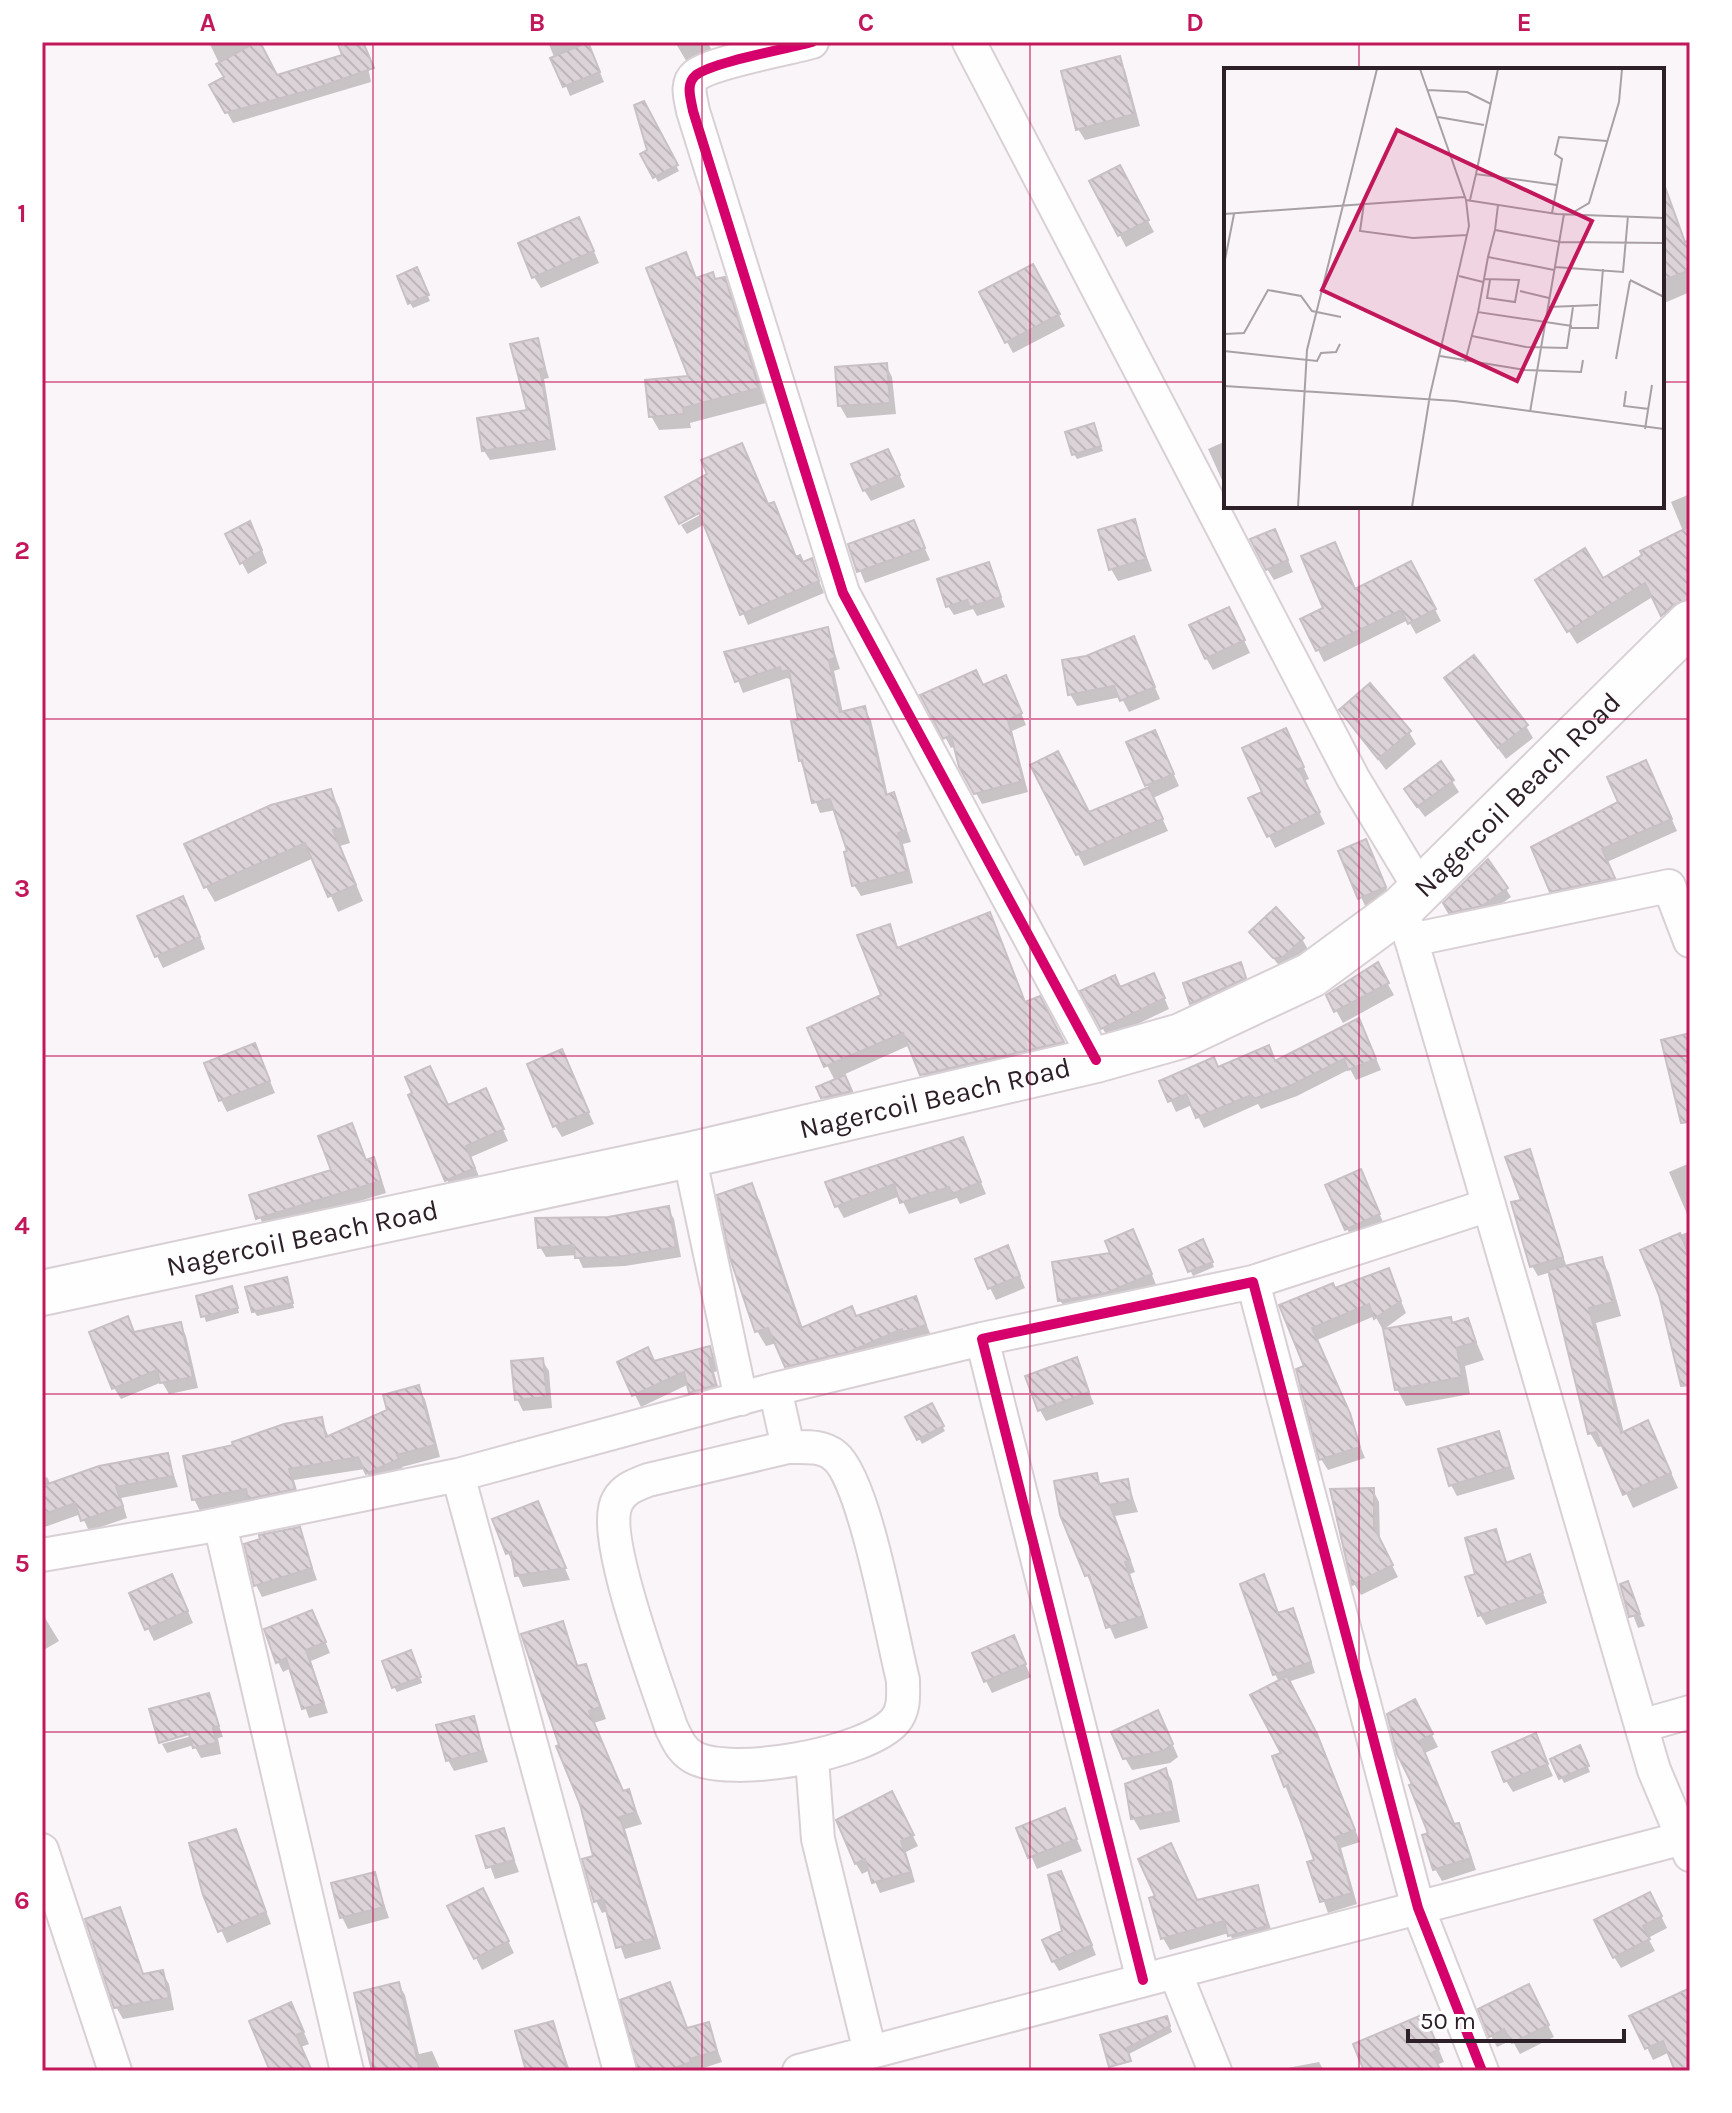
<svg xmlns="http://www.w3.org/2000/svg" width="1732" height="2113" font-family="Karla,sans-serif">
  <defs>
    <pattern id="building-back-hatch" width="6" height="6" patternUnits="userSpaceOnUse" patternTransform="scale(2)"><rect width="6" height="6" fill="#dbd3d8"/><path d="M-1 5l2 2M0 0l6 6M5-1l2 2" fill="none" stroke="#bcb5b9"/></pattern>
  </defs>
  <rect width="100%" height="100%" fill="#faf5f8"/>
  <path fill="#0003" d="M209 42H259L277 77 345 56 339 42H363L371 82 233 123 212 85 226 78Z
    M548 42H587L604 82 570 96Z
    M675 42H707L716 57 691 69Z
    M1119 58 1125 70 1140 126 1085 140 1078 129Z
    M643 104 679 171 658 182 643 154 649 151Z
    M1126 179 1154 232 1126 247 1092 182Z
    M585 231 599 263 541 288 534 277Z
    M1679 231 1686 244 1690 242V292L1662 304V238Z
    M685 255 698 280 724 279 732 294 766 403 690 423 691 428 659 430 651 416 691 377Z
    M1033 266 1065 326 1013 353 1007 342Z
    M419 275 430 301 413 308 410 303Z
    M537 340 549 378 544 379 556 450 490 460 484 451 529 412Z
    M886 365 892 377 896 414 847 418 840 406Z
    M1094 425 1103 451 1077 459 1074 454Z
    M1226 441V489L1208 449Z
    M894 463 905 487 871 501 864 490Z
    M1690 494V607L1671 628 1654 596 1577 644 1545 594 1603 581 1683 531 1671 502Z
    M773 504 797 558 803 564 811 561 824 593 748 625 705 524 687 534 681 525 708 511Z
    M913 522 930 560 865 583 850 546Z
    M1134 522 1152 571 1118 581 1111 569Z
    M227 535H256L267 563 248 574Z
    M1281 543 1293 572 1274 580 1267 569Z
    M988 565 1005 607 977 616 973 609 954 615 948 606Z
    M1417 575 1441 621 1416 634 1408 620 1324 662 1303 620 1356 591Z
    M1235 621 1250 653 1213 670 1206 658Z
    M827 629 840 669 834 671 843 713 864 709 871 720 888 796 893 794 899 806 911 842 903 844 913 883 861 896 854 885 849 852 836 810 820 813 800 760V722L793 681 787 678 743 693 727 653Z
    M1134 639 1160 699 1129 712 1121 697 1077 706 1070 694 1087 658Z
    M1446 679 1526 726 1533 738 1506 759Z
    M983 687 1011 688 1026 725 1012 731 1028 792 982 804 961 766 956 746 951 748 923 696Z
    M1341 710 1409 732 1416 744 1386 770Z
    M1292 742 1309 779 1304 781 1325 824 1275 848 1251 799 1265 793Z
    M1129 743 1160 744 1179 786 1153 798 1168 831 1084 866 1033 766 1089 815 1149 789Z
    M1646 762 1677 831 1607 862 1620 890 1558 902 1552 891 1620 803Z
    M1452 781 1459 792 1425 817 1413 801Z
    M330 791 339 807 350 843 340 846 363 901 338 912 314 858 215 902 206 887Z
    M1340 852 1372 853 1391 899 1367 910Z
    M1506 889 1511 897 1487 914 1456 920 1445 903Z
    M189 910 205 949 163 968 157 956Z
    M989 914 1026 1004 1039 998 1068 1051 929 1087 910 1045 843 1075 857 1103 830 1109 819 1088 835 1081 809 1029 884 996 889 927 899 949Z
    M1252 932 1302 939 1309 951 1285 973Z
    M1240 965 1252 990 1199 1015 1185 984Z
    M1377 965 1394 995 1343 1023 1328 996Z
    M1159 985 1169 1009 1108 1038 1083 992Z
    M1364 1031 1381 1070 1356 1080 1350 1069 1297 1096 1261 1109 1258 1104 1204 1128 1192 1105 1176 1112 1162 1082 1219 1069 1268 1048 1276 1063Z
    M561 1051 594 1124 562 1137 555 1126Z
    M260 1057 275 1093 227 1112 221 1100Z
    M491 1102 508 1141 471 1157 480 1179 453 1191 447 1180 449 1107Z
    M351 1125 367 1161 373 1160 379 1171 386 1193 265 1230 252 1196 333 1172Z
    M962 1139 986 1194 960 1204 957 1198 909 1214 900 1196 844 1218 837 1206Z
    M1530 1151 1567 1268 1601 1259 1609 1273 1621 1316 1596 1323 1624 1433 1655 1437 1678 1488 1633 1508 1604 1446 1598 1447 1590 1433 1551 1272 1538 1276 1532 1266 1523 1201Z
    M1690 1163V1221L1669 1172Z
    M1360 1172 1385 1226 1353 1240 1347 1229Z
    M751 1186 760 1201 803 1329 856 1318 915 1298 933 1340 796 1382 777 1343 766 1346 757 1331Z
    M668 1209 674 1219 681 1257 625 1266 583 1268 577 1255 546 1257 540 1247 608 1219Z
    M1690 1231V1355L1643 1251Z
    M1139 1243 1157 1287 1067 1312 1060 1300 1113 1255Z
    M1206 1247 1214 1267 1193 1276 1181 1251Z
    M1013 1259 1025 1288 996 1300 990 1288Z
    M1388 1270 1406 1313 1383 1330 1375 1316 1317 1340 1365 1458 1328 1470 1321 1459 1307 1367 1282 1307Z
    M286 1280 294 1308 257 1316 254 1311Z
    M234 1294 239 1313 206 1322 198 1297Z
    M127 1319 135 1334 180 1324 186 1336 198 1388 169 1394 162 1382 121 1399 114 1388Z
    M1467 1320 1484 1360 1465 1366 1470 1394 1406 1406 1397 1389 1453 1325Z
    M709 1348 716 1359 718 1371 714 1372 721 1397 698 1403 689 1384 641 1407 619 1363H654Z
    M542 1360 549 1371 552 1408 523 1411 517 1399Z
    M1076 1360 1094 1404 1046 1421 1040 1410Z
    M418 1388 425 1399 440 1457 402 1467 404 1471 374 1485 365 1469 294 1480 300 1501 257 1510 252 1500 200 1511 194 1499 235 1446 321 1420 329 1437 389 1411Z
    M931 1406 945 1431 922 1444 908 1418Z
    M1498 1433 1515 1479 1457 1496 1451 1485Z
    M167 1455 178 1487 121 1498 127 1518 89 1531 81 1514 42 1528V1479L47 1477 51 1485Z
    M1096 1475 1102 1486 1127 1481 1138 1512 1115 1516 1135 1572 1130 1574 1148 1628 1115 1639 1087 1575Z
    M1373 1490 1379 1502 1380 1541 1398 1577 1361 1595 1354 1584Z
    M537 1503 570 1580 523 1587 494 1521Z
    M299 1529 317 1580 262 1597 256 1585Z
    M1495 1531 1508 1564 1529 1557 1547 1603 1486 1625 1480 1615 1478 1575Z
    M1263 1577 1279 1615 1292 1611 1298 1620 1315 1673 1288 1682 1323 1748 1360 1842 1341 1848 1357 1904 1328 1913 1310 1863 1316 1862 1274 1758 1283 1754 1279 1682 1275 1674Z
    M1627 1584 1645 1626 1638 1628 1622 1586Z
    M178 1588 193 1623 154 1641 131 1594Z
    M42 1613 59 1641 42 1651Z
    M317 1622 330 1653 311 1661 328 1713 309 1718 291 1668 283 1672 278 1662Z
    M563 1623 579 1668 585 1666 591 1678 606 1719 594 1723 623 1793 628 1791 642 1824 625 1829 661 1949 625 1959 608 1911 602 1913 596 1901 595 1857 562 1746Z
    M1019 1649 1031 1677 992 1693 986 1681Z
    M413 1658 422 1683 397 1692 394 1687Z
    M208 1695 223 1737 218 1738 221 1754 201 1758 194 1745 167 1753 162 1744 199 1734Z
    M1421 1713 1438 1747 1425 1753 1455 1826 1458 1825 1465 1837 1476 1870 1442 1881 1435 1869 1431 1834 1415 1785Z
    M473 1718 488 1762 454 1771 448 1760Z
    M1164 1724 1178 1757 1170 1763 1132 1770 1125 1758Z
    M1535 1736 1553 1776 1513 1792 1506 1781Z
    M1582 1753 1590 1772 1564 1783 1553 1760Z
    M1166 1770 1172 1781 1180 1822 1140 1830 1133 1818Z
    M897 1804 918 1846 906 1852 915 1882 880 1893 870 1870 862 1874 856 1864 838 1821Z
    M1064 1811 1082 1851 1037 1869 1019 1829Z
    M503 1830 519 1872 495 1879 479 1837Z
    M235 1831 271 1924 227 1943 205 1894Z
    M374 1875 389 1918 348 1929 342 1917Z
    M1066 1883 1096 1955 1059 1971 1053 1961 1065 1932Z
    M1257 1888 1274 1938 1237 1947 1229 1933 1170 1950 1163 1938 1197 1902Z
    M489 1902 514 1953 482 1970 476 1958Z
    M1656 1906 1667 1928 1648 1938 1655 1951 1621 1968 1614 1957Z
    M119 1910 144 1976 162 1972 169 1984 174 2010 123 2019 116 2007Z
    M398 1984 405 1995 419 2054 432 2051 441 2071H374Z
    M669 1984 688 2029 708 2024 722 2062 694 2071H640Z
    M1534 1998 1554 2037 1520 2054 1512 2040 1497 2047 1491 2036Z
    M1690 2001V2071H1677L1670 2052 1653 2060 1632 2017Z
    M297 2017 309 2044 301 2047 312 2071H272Z
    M553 2023 570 2071H529Z
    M1169 2024 1172 2032 1111 2063 1109 2058Z
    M1430 2028 1444 2062 1436 2065 1440 2071H1366Z
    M1319 2062 1324 2071H1277V2070Z"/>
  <path fill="url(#building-back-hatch)" stroke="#c8c0c5" stroke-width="2" d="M256 42H260L277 75 342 55 337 42H363L374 68 311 90 225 113 209 85 224 77 216 64Z
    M588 42 600 72 563 87 550 58Z
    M1120 56 1135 114 1076 130 1061 71Z
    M644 101 678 165 653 178 640 154 647 150 634 105Z
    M1120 165 1149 220 1118 236 1089 181Z
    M1662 187H1665L1685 242 1690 240V270L1662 281Z
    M579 217 594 251 532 278 518 243Z
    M686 252 696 278 713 272 715 279 725 277 759 388 683 408 684 414 649 417 645 380 688 376 646 268Z
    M1033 264 1060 314 1005 343 979 292Z
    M417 267 429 295 408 304 397 276Z
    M538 338 545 368 540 369 552 440 482 451 477 418 527 410 510 344Z
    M887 363 890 403 838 406 835 367Z
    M1094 423 1101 446 1072 455 1065 432Z
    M742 443 768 504 774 502 796 557 800 555 803 562 812 558 819 581 740 615 699 513 679 524 665 497 707 474 701 460Z
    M888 449 900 475 863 491 851 464Z
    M1135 519 1146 559 1109 570 1098 530Z
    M914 520 925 548 857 572 848 544Z
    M250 521 262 550 240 564 225 534Z
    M1690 526V599L1673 605 1661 616 1645 583 1567 632 1535 580 1585 548 1603 578 1642 555 1640 551Z
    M1275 529 1288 560 1266 570 1250 539Z
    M1335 542 1355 589 1411 561 1436 609 1408 624 1401 610 1316 651 1300 619 1323 608 1301 556Z
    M989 562 1001 597 970 607 967 600 946 607 937 579Z
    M1229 607 1245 640 1205 659 1189 625Z
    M828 627 835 658 829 660 840 712 865 706 886 795 894 792 906 830 898 833 908 871 852 886 844 852 847 851 830 799 812 803 802 760 799 761 791 721 798 720 789 670 781 672 780 667 735 682 724 652Z
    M1134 636 1155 687 1120 701 1114 686 1068 695 1062 660 1086 656Z
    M1474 655 1528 725 1498 748 1444 678Z
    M976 670 983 685 1006 675 1022 713 1008 720 1023 781 974 794 959 767 951 735 943 739 920 695Z
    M1370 683 1411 731 1378 759 1339 710Z
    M1286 728 1304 767 1299 769 1320 812 1267 837 1248 798 1262 792 1242 748Z
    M1155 730 1174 774 1145 786 1126 742Z
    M1058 751 1089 812 1149 787 1163 819 1076 855 1030 765Z
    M1646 760 1672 819 1602 849 1615 878 1550 892 1531 847 1618 802 1607 777Z
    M1441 761 1454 780 1417 807 1404 789Z
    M331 789 343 828 333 830 356 885 328 897 305 843 204 888 184 844 271 805Z
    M1366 839 1386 887 1358 899 1338 851Z
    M1488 859 1508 888 1482 906 1449 913 1443 903Z
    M183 896 200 937 155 957 137 916Z
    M1276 907 1304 938 1282 958H1273L1249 932Z
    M990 912 1025 1002 1040 996 1064 1042 920 1075 903 1033 824 1067 807 1028 881 995 857 935 890 924 897 948Z
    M1241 962 1246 978 1190 1004 1183 983Z
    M1378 962 1389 983 1334 1012 1326 995Z
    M1154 973 1165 998 1101 1029 1080 991 1115 975 1120 987Z
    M1359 1018 1376 1059 1348 1070 1344 1059 1290 1086 1253 1099 1251 1095 1196 1118 1186 1094 1168 1102 1159 1081 1214 1057 1218 1067 1269 1045 1275 1061Z
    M1690 1033V1122L1681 1123 1661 1040Z
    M255 1043 270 1081 219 1101 204 1063Z
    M562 1049 589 1112 553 1127 527 1064Z
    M430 1066 448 1105 486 1088 504 1129 466 1146 475 1168 445 1181 408 1095 412 1093 405 1077Z
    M845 1075 852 1091 821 1098 816 1087Z
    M352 1123 366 1160 374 1157 381 1181 256 1219 249 1195 331 1170 318 1136Z
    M963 1137 981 1182 952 1194 949 1187 900 1203 894 1184 835 1207 825 1182Z
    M1530 1149 1563 1257 1530 1267 1511 1202 1521 1200 1505 1157Z
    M1361 1169 1380 1214 1345 1230 1325 1185Z
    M752 1183 801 1328 852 1306 856 1316 916 1296 926 1325 903 1332 902 1329 849 1352 785 1367 768 1328 755 1332 730 1258 717 1195Z
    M669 1206 676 1247 618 1257 575 1258 574 1245 538 1248 535 1218 608 1217Z
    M1133 1229 1152 1274 1106 1293 1058 1301 1052 1262 1110 1253 1105 1241Z
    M1680 1233 1690 1257V1385L1681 1386 1659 1295 1640 1250Z
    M1203 1239 1213 1262 1188 1272 1179 1250Z
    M1008 1245 1020 1276 988 1289 975 1259Z
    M1602 1257 1614 1302 1589 1308 1621 1433 1648 1420 1671 1473 1623 1495 1596 1432 1588 1434 1548 1270Z
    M1389 1268 1401 1301 1374 1319 1369 1304 1312 1328 1350 1413 1360 1447 1319 1460 1296 1369 1304 1366 1279 1305 1333 1283 1335 1288Z
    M287 1277 293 1303 252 1312 245 1287Z
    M232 1286 238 1308 201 1317 196 1296Z
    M128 1316 134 1332 181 1322 193 1377 160 1383 157 1370 112 1389 89 1332Z
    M1451 1317 1452 1323 1468 1318 1476 1342 1457 1348 1462 1377 1395 1390 1383 1329Z
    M710 1346 713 1358 709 1360 716 1385 689 1393 684 1372 632 1396 617 1362 648 1347 654 1361Z
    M1077 1357 1089 1392 1038 1411 1025 1376Z
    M543 1358 547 1397 515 1400 511 1361Z
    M419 1385 435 1445 397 1455 399 1459 366 1474 358 1457 289 1469 295 1489 248 1499 246 1489 192 1500 183 1456 233 1445 232 1442 284 1424 322 1417 326 1437 387 1410 383 1395Z
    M932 1403 944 1426 917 1440 905 1417Z
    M1499 1431 1510 1467 1449 1486 1438 1449Z
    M168 1453 173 1476 116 1487 123 1506 81 1521 75 1503 42 1515V1486L99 1466Z
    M1097 1473 1099 1484 1128 1479 1132 1500 1110 1505 1130 1560 1125 1562 1143 1616 1106 1628 1089 1575 1085 1576 1060 1515 1054 1481Z
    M1374 1488V1527L1393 1565 1352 1585 1330 1489Z
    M538 1501 566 1568 515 1576 511 1552 506 1554 492 1519Z
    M300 1527 312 1568 254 1586 244 1544 260 1539 259 1535Z
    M1496 1529 1506 1563 1530 1554 1543 1593 1478 1616 1465 1577 1475 1574 1465 1538Z
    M172 1574 188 1611 145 1630 129 1593Z
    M1264 1574 1278 1613 1293 1608 1311 1662 1273 1675 1240 1584Z
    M1628 1581 1640 1614 1629 1617 1620 1584Z
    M312 1610 326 1642 306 1650 324 1703 302 1709 286 1658 276 1663 264 1629Z
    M563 1621 577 1666 586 1664 600 1707 589 1711 623 1791 629 1789 636 1812 620 1817 656 1938 616 1948 603 1899 594 1902 582 1859 593 1856 580 1804 556 1746 559 1745 521 1634Z
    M1014 1635 1026 1664 984 1682 972 1653Z
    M411 1650 421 1677 392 1688 382 1661Z
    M1287 1676 1317 1734 1355 1830 1336 1837 1352 1893 1320 1902 1307 1862 1314 1860 1288 1785 1284 1787 1272 1756 1281 1753 1250 1695Z
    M209 1693 219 1726 213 1728 216 1743 193 1748 189 1734 159 1743 149 1709Z
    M1415 1699 1433 1734 1420 1741 1454 1824 1459 1823 1471 1858 1433 1870 1422 1835 1428 1833 1409 1785 1412 1784 1397 1754 1387 1714Z
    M1158 1710 1173 1744 1163 1751 1123 1759 1111 1732Z
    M474 1716 483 1751 446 1761 436 1725Z
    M1536 1733 1548 1764 1504 1782 1492 1752Z
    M1580 1745 1589 1766 1559 1779 1550 1759Z
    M1166 1768 1175 1811 1131 1819 1125 1784Z
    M892 1791 914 1835 901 1841 911 1872 872 1883 865 1859 855 1864 836 1820Z
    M1065 1808 1077 1839 1028 1858 1016 1828Z
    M504 1828 514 1860 486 1868 476 1836Z
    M236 1829 266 1912 218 1932 203 1895 189 1843Z
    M1171 1843 1197 1900 1258 1885 1268 1926 1228 1936 1224 1921 1161 1939 1149 1898 1155 1896 1138 1859Z
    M1061 1871 1092 1945 1052 1962 1042 1940 1062 1931 1048 1875Z
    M375 1872 384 1907 340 1918 331 1883Z
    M483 1888 509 1941 474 1959 447 1906Z
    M1650 1892 1662 1916 1643 1926 1650 1939 1613 1958 1594 1920Z
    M120 1907 143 1974 163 1970 169 1998 114 2008 85 1919Z
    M399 1982 420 2071H372L354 1993Z
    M670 1982 687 2028 709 2022 717 2051 690 2059 691 2062 667 2071H638L620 2000Z
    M1529 1984 1549 2025 1512 2043 1504 2029 1489 2037 1478 2009Z
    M1690 1988V2071H1675L1663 2041 1645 2049 1629 2016Z
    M291 2002 304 2032 296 2035 312 2071H270L249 2021Z
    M1424 2014 1439 2049 1432 2053 1441 2071H1364L1353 2044Z
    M1167 2016 1170 2026 1127 2048 1131 2061 1109 2067 1100 2035Z
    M553 2021 568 2071H526L515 2031Z"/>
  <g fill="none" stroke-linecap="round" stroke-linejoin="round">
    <g stroke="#d8d0d5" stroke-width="36">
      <path id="street" d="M812 42C787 49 713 62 696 75 685 84 691 99 693 111L843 593 1096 1060
        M969 42 1353 778 1420 889
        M1402 908 1654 1770 1690 1855
        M1411 940 1669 886 1690 941
        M689 1155 741 1399
        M1253 1282 1489 1205
        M775 1389 788 1447
        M788 1447C804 1447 822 1445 835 1456 865 1480 892 1637 903 1680 903 1695 905 1709 895 1721 866 1754 730 1778 693 1757 681 1750 677 1739 671 1727 658 1686 598 1533 618 1500 625 1488 636 1485 648 1480Z
        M458 1475 775 1389 982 1339
        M220 1524 347 2071
        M42 1555 205 1527 458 1475 620 2071
        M1641 1726 1690 1712
        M812 1759 818 1839 870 2052
        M42 1850 115 2071
        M1175 1972 1215 2071
        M1143 1980 982 1339 1253 1282 1418 1908 1482 2071
        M799 2071 1683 1838"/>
    </g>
    <g stroke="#d8d0d5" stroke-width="48">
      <g id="secondary">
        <path id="s1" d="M42 1293 689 1155 1096 1060 1181 1036 1311 975 1402 908 1690 623"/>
      </g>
    </g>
    <use href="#street" stroke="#fefefe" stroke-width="32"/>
    <use href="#secondary" stroke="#fefefe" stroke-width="44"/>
    <g stroke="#fff" stroke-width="15">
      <path id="cycleway" d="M812 42C787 49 713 62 696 75 685 84 691 99 693 111L843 593 1096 1060
        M1143 1980 982 1339 1253 1282 1418 1908 1482 2071"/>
    </g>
    <use href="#cycleway" stroke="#d6006c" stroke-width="10"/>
  </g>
  <path fill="none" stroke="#c2185b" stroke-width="2" stroke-opacity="0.55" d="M373 42V2071M702 42V2071M1030 42V2071M1359 42V70M42 382H1226M1662 382H1690M1359 506V2071M42 719H1690M42 1056H1690M42 1394H1690M42 1732H1690"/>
  <g text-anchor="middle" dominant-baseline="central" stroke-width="6" stroke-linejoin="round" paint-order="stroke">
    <g font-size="28" fill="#2d2028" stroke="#fff">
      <text stroke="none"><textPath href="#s1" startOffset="1586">Nagercoil Beach Road</textPath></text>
      <text stroke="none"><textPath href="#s1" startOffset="914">Nagercoil Beach Road</textPath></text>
      <text stroke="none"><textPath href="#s1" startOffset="266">Nagercoil Beach Road</textPath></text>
    </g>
  </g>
  <g transform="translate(1224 68)">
    <rect width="440" height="440" fill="#faf5f8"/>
    <path fill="none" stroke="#a8a0a5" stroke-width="2" d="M204 22 243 24 267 36M214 49 260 57M440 49V83M252 106 274 1M242 132 333 146 440 150M246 132 252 106 333 117M140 135 136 163 189 170 243 167M328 145 338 91 331 86 335 69 383 73M348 145 365 135 395 34 398 1M0 146 241 129M271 162 274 137M0 197 10 146M331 199 399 204 404 148M330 202 264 189 271 162 336 174 440 175M235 208 259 214M260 211 295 212 291 234 263 230 266 212M406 212 440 229M296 223 325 230M324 239 374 237M254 244 264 189M347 260H374L379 201M1 266 20 265 44 222 77 228 88 243 117 249M248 268 302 279 343 280 349 239M0 283 93 293 97 285 112 284 116 276M216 288 301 302 357 304 359 292M392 291 406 213M241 294 254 244 348 258M0 318 231 333 440 361M402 323 400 338 425 341M306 344 340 146M421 361 428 317M74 439 83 282 153 1M188 439 206 327 245 158 242 132 196 1"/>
    <path fill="#c2185b" fill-opacity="0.15" stroke="#c2185b" stroke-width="4" d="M173 62 368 153 293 313 98 222Z"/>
    <rect width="440" height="440" fill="none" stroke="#2d2028" stroke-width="4"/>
  </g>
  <rect width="1732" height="2113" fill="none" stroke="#ffffff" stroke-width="88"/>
  <path d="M1408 2029v12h216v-12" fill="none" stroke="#2d2028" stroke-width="4"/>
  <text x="1420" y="2029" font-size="24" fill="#2d2028" stroke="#ffffff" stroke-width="6" paint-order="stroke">50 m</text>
  <rect x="44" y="44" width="1644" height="2025" fill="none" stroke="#c2185b" stroke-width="3"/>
  <g font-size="26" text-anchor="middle" font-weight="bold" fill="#c2185b">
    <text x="208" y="31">A</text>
    <text x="537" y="31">B</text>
    <text x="866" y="31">C</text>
    <text x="1195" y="31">D</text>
    <text x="1524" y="31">E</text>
    <text x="22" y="222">1</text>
    <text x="22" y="559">2</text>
    <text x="22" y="897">3</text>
    <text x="22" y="1234">4</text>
    <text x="22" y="1572">5</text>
    <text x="22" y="1909">6</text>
  </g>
</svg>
